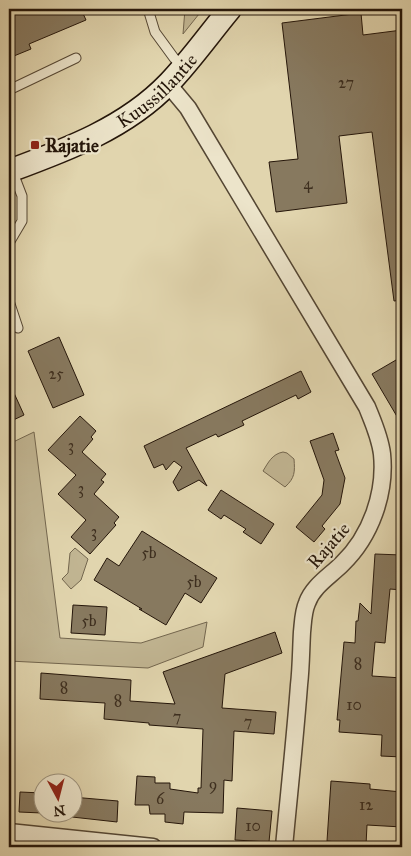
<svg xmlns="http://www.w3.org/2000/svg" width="411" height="856" font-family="'IM FELL Great Primer',serif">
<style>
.green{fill:#c1b592;stroke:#73664e}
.building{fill:#87795f;stroke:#25160a}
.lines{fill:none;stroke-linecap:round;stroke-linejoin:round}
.service-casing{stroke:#544633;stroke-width:11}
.minor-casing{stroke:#544633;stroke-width:19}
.secondary-casing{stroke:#25160a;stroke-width:25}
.service{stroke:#ece4ca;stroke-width:9}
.minor{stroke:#ece4ca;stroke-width:16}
.secondary{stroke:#ece4ca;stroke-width:22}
.poi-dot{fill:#8f2418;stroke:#ece4ca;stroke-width:2}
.labels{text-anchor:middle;stroke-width:4.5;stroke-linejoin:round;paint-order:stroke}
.number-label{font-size:16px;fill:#3e2f1f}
.street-label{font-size:19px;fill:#25160a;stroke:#ece4ca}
.poi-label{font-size:19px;font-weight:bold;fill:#25160a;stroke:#ece4ca;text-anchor:start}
</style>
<rect width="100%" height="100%" fill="#e1d5ae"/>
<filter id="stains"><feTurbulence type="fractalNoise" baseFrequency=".004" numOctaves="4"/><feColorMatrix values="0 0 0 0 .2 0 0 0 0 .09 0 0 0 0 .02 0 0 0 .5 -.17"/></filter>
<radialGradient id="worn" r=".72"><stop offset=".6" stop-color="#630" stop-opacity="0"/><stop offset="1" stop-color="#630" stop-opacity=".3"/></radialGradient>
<path class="green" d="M185,9h18l-20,25z
M34,432l26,206 81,5 66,-21 -4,25 -55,21 -139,-7v-217z
M283,452l4,1 7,6c1,13 1,19 -9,28l-22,-16c5,-8 9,-17 20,-19z
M75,548l13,11 -7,21 -10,9 -9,-10 6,-6 2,-20z"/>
<path class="building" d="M9,9h72l5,11 -57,24 2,5 -22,9z
M361,13l2,22 39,-5v270l-8,1 -22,-169 -33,4 8,67 -71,9 -7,-50 29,-3 -16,-136z
M59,337l25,58 -31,13 -25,-57z
M396,360l6,10v55l-30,-51z
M301,371l10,21 -13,7 -2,-4 -54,26 2,4 -26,12 -2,-3 -30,14 21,38 -8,-6 -21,11 -5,-9 9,-15 -8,-6 -8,9 -3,-6 -9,4 -10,-22z
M9,382l15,33 -15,7z
M80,416l16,15 -5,6 2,2 -11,13 24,22 -5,6 3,2 -10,12 25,23 -5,6 2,2 -26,29 -19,-17 15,-17 -28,-26 18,-19 -28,-25z
M333,433l6,17 -4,1 10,27 -5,26 -18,22 3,3 -11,13 -18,-15 26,-32 2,-15 -14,-39z
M221,490l53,34 -13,20 -18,-12 3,-3 -22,-14 -3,4 -13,-9z
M142,531l75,47 -16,25 -16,-10 -19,32 -27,-16h3l-48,-29 13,-22 12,8z
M375,554l27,1v35l-12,-1 -5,54 -10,-1 -3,34 30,2v79l-21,-1 1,-21 -43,-3 1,-12h-3l7,-78 11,1 1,-22h2l2,-18 11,11z
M73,605l34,2 -2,28 -34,-2z
M275,632l7,21 -57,21 -3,34 54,4 -2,22 -40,-3 -2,50 -8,-1 -1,33 -39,-1 -1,12 -18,-2v-8h-15l-1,-9h-14l2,-29 18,1v6h15v6l28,4v-5h3l2,-59 -54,-4v-2l-45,-4 1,-16 -65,-4 1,-26 90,7 -1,21 45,3 -12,-32z
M331,781l39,3v5l32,3v35l-35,-2 -1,20 -39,-4z
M20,792l22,1v20l-23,-1z
M72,797l46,4 -1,21 -45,-5z
M237,808l35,3 -3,31 -34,-2z"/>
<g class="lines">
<defs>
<path id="service" d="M148,9l7,23 19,26 9,9
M9,90l67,-32
M9,243l13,-22v-25l-10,-26
M9,301l9,27"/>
<path id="minor" d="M168,84l20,24 179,299c6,15 13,30 15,47 4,39 -11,82 -40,110 -12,12 -29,22 -35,39 -4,9 -4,20 -5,29 -1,18 -1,36 -3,53 -4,54 -10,108 -15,162
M9,832l144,15"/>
<g id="secondary">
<path id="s1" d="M9,171c57,-21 117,-43 160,-88 22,-23 41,-50 61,-74"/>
</g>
</defs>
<use href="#service" class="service-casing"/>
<use href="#minor" class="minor-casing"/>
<use href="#secondary" class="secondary-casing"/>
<use href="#service" class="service"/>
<use href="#minor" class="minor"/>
<use href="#secondary" class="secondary"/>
</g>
<rect class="poi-dot" x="30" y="140" width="10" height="10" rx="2.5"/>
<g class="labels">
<g class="number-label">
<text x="346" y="88">27</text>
<text x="308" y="189">4</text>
<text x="56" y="379">25</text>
<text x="71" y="451">3</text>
<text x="81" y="494">3</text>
<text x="94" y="537">3</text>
<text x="149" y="558">5b</text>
<text x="194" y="587">5b</text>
<text x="89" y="626">5b</text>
<text x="358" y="669">8</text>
<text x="64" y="693">8</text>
<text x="118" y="706">8</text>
<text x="354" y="710">10</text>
<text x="177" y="722">7</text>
<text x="248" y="727">7</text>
<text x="213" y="790">9</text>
<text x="160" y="804">6</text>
<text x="366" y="810">12</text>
<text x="253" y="831">10</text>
</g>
<g class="street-label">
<text dy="7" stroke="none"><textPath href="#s1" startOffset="170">Kuussillantie</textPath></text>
<text transform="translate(328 545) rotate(-49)" y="7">Rajatie</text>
</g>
<g class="poi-label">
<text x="45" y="152">Rajatie</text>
</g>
</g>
<rect width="411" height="856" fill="none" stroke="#e1d5ae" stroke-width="30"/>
<rect x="10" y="10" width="391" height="836" fill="none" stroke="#25160a" stroke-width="2.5"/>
<rect x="15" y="15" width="381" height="826" fill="none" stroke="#25160a"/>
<g transform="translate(58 798) rotate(173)"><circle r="24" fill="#ece4ca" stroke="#9c927d"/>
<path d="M0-4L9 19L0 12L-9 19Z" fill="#8f2418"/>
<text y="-8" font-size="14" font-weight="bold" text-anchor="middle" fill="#25160a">N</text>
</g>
<rect width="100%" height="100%" filter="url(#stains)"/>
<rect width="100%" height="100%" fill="url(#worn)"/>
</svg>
